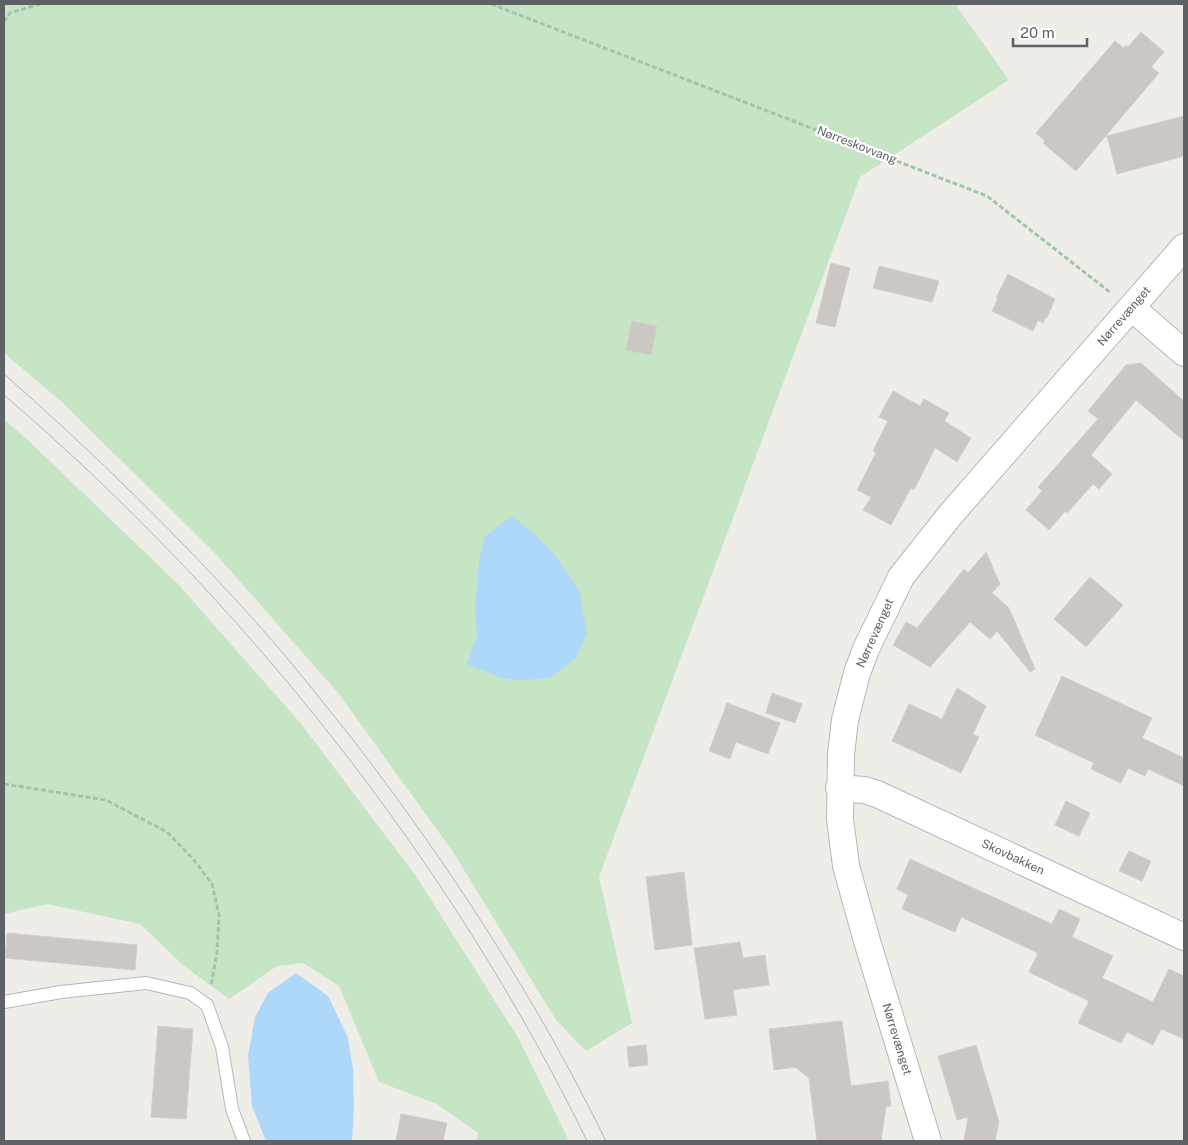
<svg xmlns="http://www.w3.org/2000/svg" width="1188" height="1145" font-family="'Public Sans',sans-serif">
<style>
.green{fill:#c6e5c5}
.water{fill:#add8f9}
.building{fill:#cbc8c4;stroke:#d4cfc6}
.lines{fill:none;stroke-linecap:round;stroke-linejoin:round}
.service-casing{stroke:#b4b7ba;stroke-width:14}
.minor-casing{stroke:#b4b7ba;stroke-width:28}
.path{stroke:#9fc6aa;stroke-width:3;stroke-dasharray:5 2.5;stroke-linecap:butt}
.service{stroke:#fff;stroke-width:12}
.minor{stroke:#fff;stroke-width:26}
.tram{stroke:#b5b6b6;stroke-width:1}
.labels{text-anchor:middle;stroke-width:4.5;stroke-linejoin:round;paint-order:stroke}
.street-label{font-size:12px;fill:#5e6266;stroke:#fff}
</style>
<rect width="100%" height="100%" fill="#efede7"/>
<path class="green" d="M4,4h951l54,76 -149,97 -261,700 33,146 -46,28 -30,-31 -103,-168 -114,-158 -126,-143 -149,-147 -60,-51z
M4,419l27,24 148,142 123,140 114,151 103,163 50,102h-93l2,-8 -41,-29 -58,-22 -40,-96 -36,-23 -26,3 -48,33 -45,-33 -44,-42 -93,-20 -43,10z"/>
<path class="water" d="M512,516l25,20 22,24 21,33 7,41 -11,24 -26,20 -25,2 -21,-1 -37,-15 10,-28 -2,-29 4,-47 6,-24z
M296,973l32,23 20,42 5,31 1,40 -2,32h-86l-14,-35 -4,-50 7,-39 13,-24z"/>
<path class="building" d="M1141,32l23,20 -13,15 8,6 -83,98 -33,-28 2,-2 -9,-8 79,-92 9,7 2,-3 2,2z
M1184,116v40l-67,18 -10,-38z
M831,263l19,5 -15,59 -19,-4z
M879,266l60,15 -7,21 -59,-14z
M1008,274l47,25 -8,19 -1,-1 -3,6 -5,-3 -5,11 -41,-20 6,-12 -2,-1z
M632,321l25,5 -6,29 -25,-5z
M1141,363l43,38v40l-48,-41 -45,55 21,19 -13,15 -6,-5 -26,29 -2,-2 -16,19 -23,-20 16,-19 -4,-4 60,-68 -10,-8 38,-46z
M893,391l27,15 4,-7 25,14 -5,8 27,17 -14,24 -22,-14 -21,42 -3,-2 -20,37 -28,-15 8,-13 -14,-7 19,-37 -3,-2 15,-30 -9,-4z
M986,552l14,32 -8,9 17,15 26,61 -5,3 -33,-41 -7,8 -20,-17 -40,45 -37,-22 13,-23 11,6 47,-59 4,4z
M1090,577l33,28 -37,42 -32,-28z
M1062,676l90,42 -10,20 42,20v28l-36,-17 -3,7 -17,-8 -7,15 -30,-14 3,-6 -59,-28z
M957,688l29,18 -13,28 6,3 -18,36 -69,-32 17,-37 33,15z
M772,693l30,11 -7,19 -29,-10z
M727,703l53,20 -12,31 -32,-12 -6,17 -21,-8z
M1066,801l24,12 -11,23 -24,-11z
M1129,851l22,10 -9,20 -23,-10z
M910,859l142,65 7,-15 21,10 -8,18 41,19 -11,22 51,24 16,-33 15,7v63l-23,-10 -8,16 -26,-13 -6,11 -43,-20 11,-22 -60,-29 9,-19 -77,-36 -6,15 -53,-23 6,-14 -11,-6z
M684,872l8,73 -37,5 -9,-73z
M7,933l130,12 -2,25 -130,-12z
M740,942l3,16 22,-3 4,30 -36,5 4,25 -32,4 -11,-71z
M842,1021l9,65 37,-5 3,25 -5,1 -5,34h-64l-8,-63 -14,-11 -21,3 -5,-41z
M158,1026l35,3 -7,90 -35,-2z
M646,1045l2,20 -19,2 -2,-20z
M976,1045l23,77 -4,19h-31l4,-24 -11,3 -19,-64z
M401,1114l46,9 -4,18h-47z"/>
<g class="lines">
<defs>
<path id="service" d="M4,1002l57,-10 85,-9 44,10 17,12 15,42 10,62 12,32"/>
<path id="minor" d="M1132,308l52,45
M839,788l25,2 13,4 307,143
M928,1141l-61,-200 -21,-75 -6,-47 1,-65 4,-34 12,-47 9,-24 35,-72 50,-63 233,-267"/>
</defs>
<use href="#service" class="service-casing"/>
<use href="#minor" class="minor-casing"/>
<path class="path" d="M491,4l496,192 124,97
M4,22l6,-9 30,-9
M4,784l102,16 61,32 27,28 18,24 7,31 -2,37 -6,34"/>
<use href="#service" class="service"/>
<use href="#minor" class="minor"/>
<path class="tram" d="M4,374c91,80 178,165 259,256 32,36 61,74 91,111 96,125 183,259 252,400
M4,395c239,205 445,463 583,746"/>
</g>
<g class="labels">
<g class="street-label">
<text transform="translate(857 145) rotate(21)" y="4">Nørreskovvang</text>
<text transform="translate(1124 316) rotate(-49)" y="4">Nørrevænget</text>
<text transform="translate(875 633) rotate(-66)" y="4">Nørrevænget</text>
<text transform="translate(1013 857) rotate(25)" y="4">Skovbakken</text>
<text transform="translate(897 1039) rotate(73)" y="4">Nørrevænget</text>
</g>
</g>
<rect width="1188" height="1145" fill="none" stroke="#5e6266" stroke-width="10"/>
<path d="M1013 38v8h74v-8" fill="none" stroke="#5e6266" stroke-width="2.5"/>
<text x="1020" y="38" font-size="15" fill="#5e6266" stroke="#ffffff" stroke-width="4" paint-order="stroke">20 m</text>
</svg>
